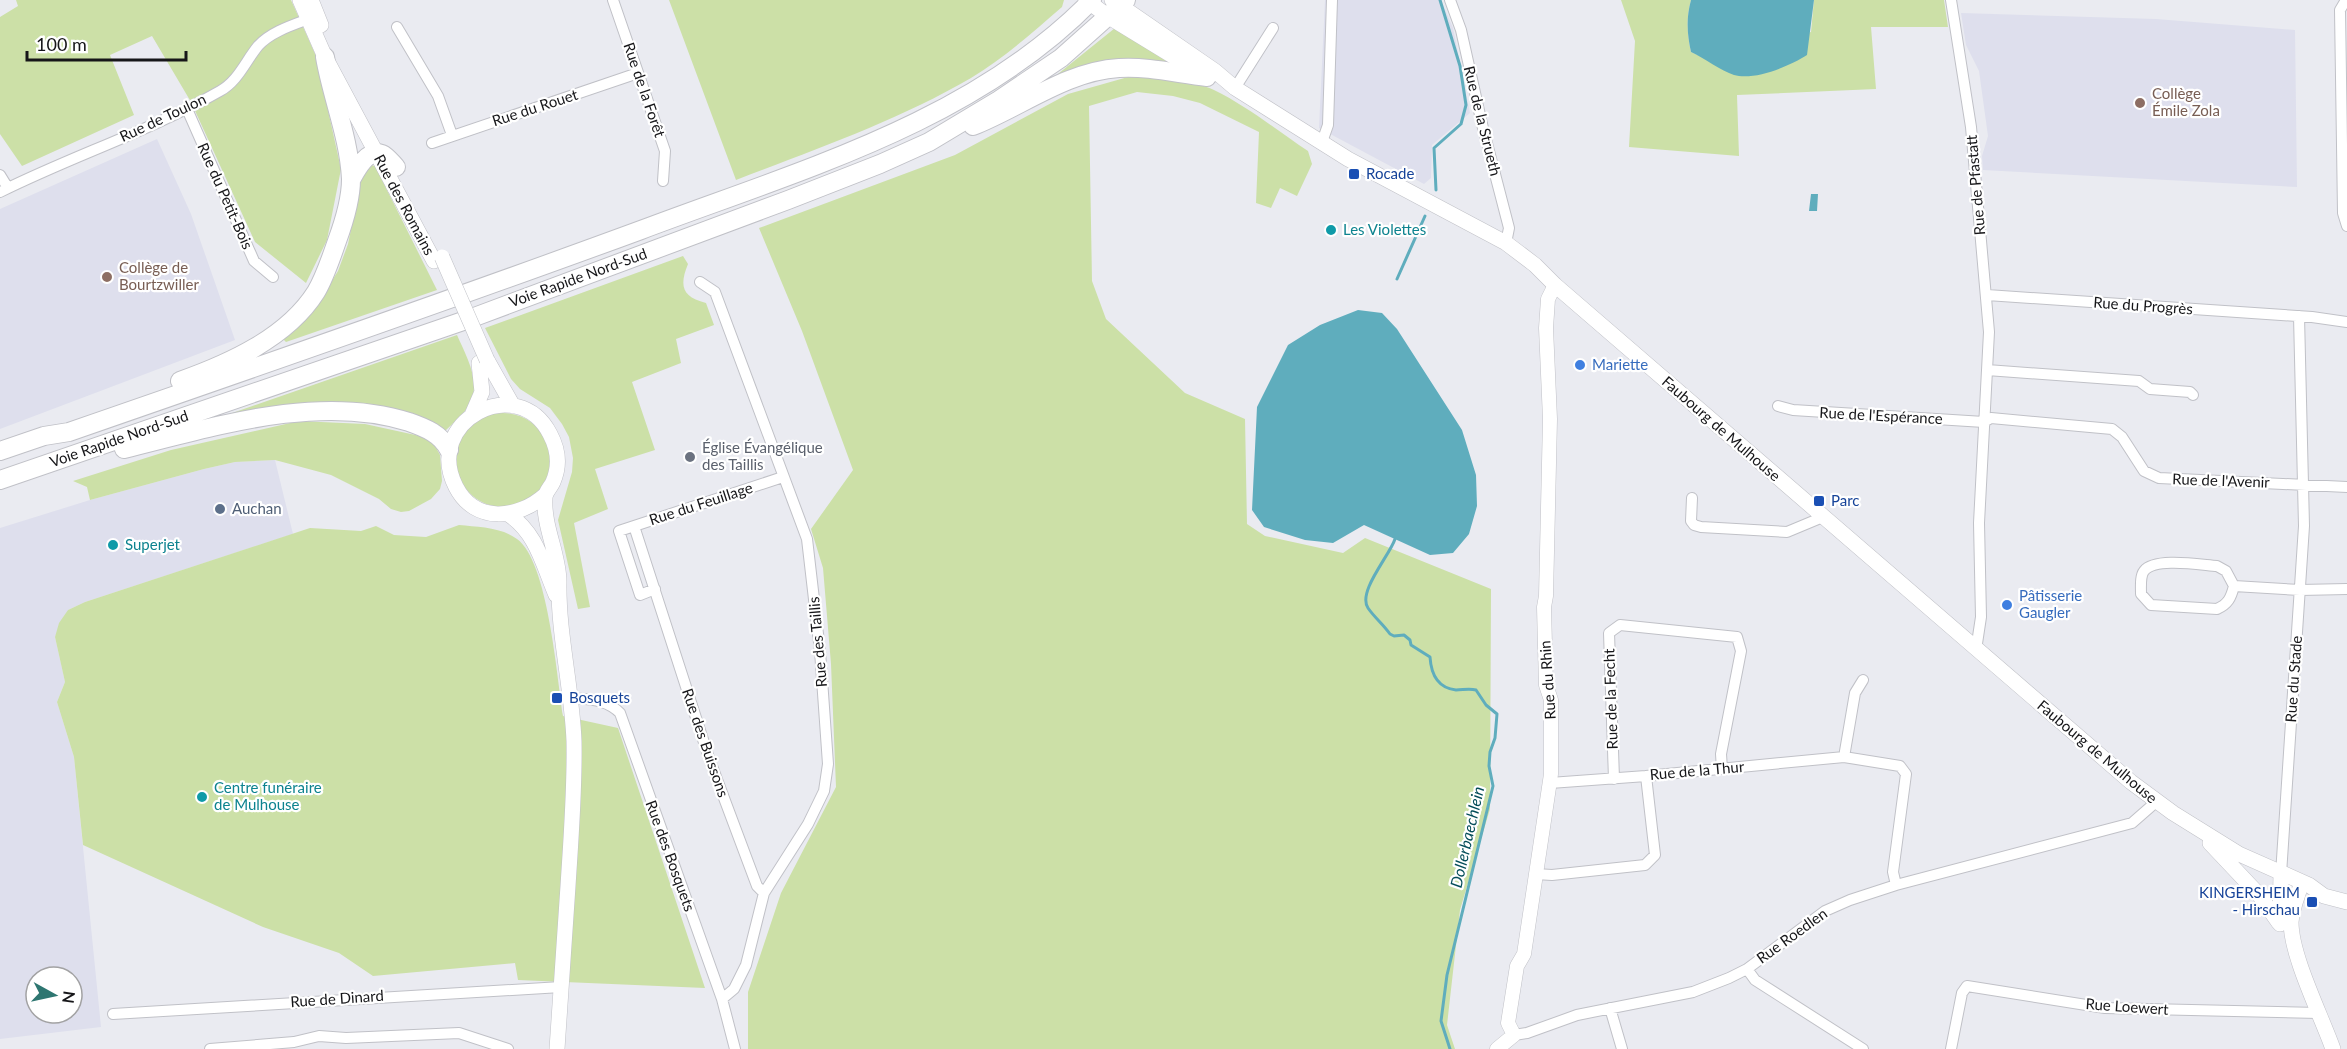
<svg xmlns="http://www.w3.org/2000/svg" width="2347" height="1049" font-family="Lato,sans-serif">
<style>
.built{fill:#dedfed;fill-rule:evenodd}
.green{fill:#cce0a7}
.water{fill:#5fadbd}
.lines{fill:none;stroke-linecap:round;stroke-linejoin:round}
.stream{stroke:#5fadbd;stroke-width:3}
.minor-casing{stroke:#c0c1c7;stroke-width:12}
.tertiary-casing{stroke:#c0c1c7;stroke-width:15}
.secondary-casing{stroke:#c0c1c7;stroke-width:16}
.trunk-casing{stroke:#c0c1c7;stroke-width:20}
.minor{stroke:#fff;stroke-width:10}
.tertiary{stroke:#fff;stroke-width:14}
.secondary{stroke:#fff;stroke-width:15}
.trunk{stroke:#fff;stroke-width:18}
.secondary-bridge-casing{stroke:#c0c1c7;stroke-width:16;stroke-linecap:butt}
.secondary-bridge{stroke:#fff;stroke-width:15}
.education-dot{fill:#8d6e63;stroke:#fff;stroke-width:2}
.transit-dot{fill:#1a4fb4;stroke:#fff;stroke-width:2}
.culture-dot{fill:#0f9aa8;stroke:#fff;stroke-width:2}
.shop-dot{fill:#3f7fe0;stroke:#fff;stroke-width:2}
.worship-dot{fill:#6b7280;stroke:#fff;stroke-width:2}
.service-dot{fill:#5c6f8a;stroke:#fff;stroke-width:2}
.labels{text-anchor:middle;stroke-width:4.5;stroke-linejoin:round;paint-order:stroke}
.street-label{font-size:15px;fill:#161619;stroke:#fff}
.education-label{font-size:15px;fill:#785e54;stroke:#fff;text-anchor:start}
.transit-label{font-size:15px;fill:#164399;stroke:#fff;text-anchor:start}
.culture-label{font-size:15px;fill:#0d838f;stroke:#fff;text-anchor:start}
.shop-label{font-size:15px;fill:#366cbe;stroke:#fff;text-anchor:start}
.worship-label{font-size:15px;fill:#5b616d;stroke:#fff;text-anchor:start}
.service-label{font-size:15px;fill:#4e5e75;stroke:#fff;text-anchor:start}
.water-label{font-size:16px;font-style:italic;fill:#044d59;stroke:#fff}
</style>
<rect width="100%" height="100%" fill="#eaebf1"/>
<path class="built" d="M1325,0h116l12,28 17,85 -38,32 -1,33 -7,6 -105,-56z
M1961,13l195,6 139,11 2,157 -314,-17 -1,-14 6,-20 -9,-65 -13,-26z
M157,139l34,75 44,126 -235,89v-220z
M275,460l18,74 -208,68 -17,8 -13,27 10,45 -8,20 17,55 27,270 -101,12v-511l90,-28 114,-31 31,-7zM36,977h36v36h-36z"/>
<path class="green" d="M16,0h275l25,56 25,113 -14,71 -21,43 -51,-41 -64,-140 -39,-66 -42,19 24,60 -112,51 -22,-32v-117l18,-11z
M669,0h395l-2,7c-29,25 -58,51 -91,71 -74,43 -155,71 -235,102z
M1621,0h70c-5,18 -4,34 0,52l18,8 102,-28 3,-32h130l4,27h-77l5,62 -139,6 2,61 -110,-9 6,-106z
M1115,28l56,36 -123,18z
M1128,77c24,-1 64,3 86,13 33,16 64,41 94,61l4,13 -15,32 -17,-8 -9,20 -15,-5 3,-71 -59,-29 -27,-7 -36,-4 -48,14 3,175 14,38 79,74 60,26 2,105 18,12 78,17 22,-15 126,51 -1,220 -30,101 -13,115 8,24h-707v-57l33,-99 55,-106 -5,-123 -8,-96 -12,-39 42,-59 -51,-139 -43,-103 196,-73 113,-61z
M371,165l4,1 62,124 -151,52 -3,-3 45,-52 10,-16 10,-27 14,-69z
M683,256l5,8c-9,22 -6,33 18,39l8,22 -38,14 5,24 -49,19 23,68 -60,19 13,40 -34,14 16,84 -12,2 -20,-89 14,-48 1,-14 -4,-21 -7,-13 -12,-16 -30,-19 -9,-10 -26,-51z
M457,335c10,23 28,53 8,76 -6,7 -13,13 -20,20l-21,-13 -31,-7 -178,8z
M456 460a47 47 0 1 1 94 0a47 47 0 1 1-94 0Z
M299,421l66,3 55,12 14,8 6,11 2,26 -2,8 -9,10 -22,12 -8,1 -10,-3 -12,-10 -48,-24 -56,-15 -40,2 -31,7 -114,31 -3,-13 -14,-6 98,-31z
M459,525c19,2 42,2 58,14 31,22 40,138 46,177l55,12 87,260 -187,-8 -3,-17 -142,13 -34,-23 -76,-26 -180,-82 -9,-88 -17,-55 8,-20 -10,-45 4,-14 9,-13 17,-8 225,-74 51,3 15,-5 18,9 32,2z"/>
<path class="water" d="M1691,0h123l-7,55c-17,11 -53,26 -73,20 -13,-4 -30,-17 -43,-23 -4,-18 -5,-34 0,-52z
M1811,194h7l-1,17h-8z
M1358,310l24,3 15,16 65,101 14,45 1,31 -8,28 -16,19 -23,2 -66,-30 -31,18 -28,-3 -41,-13 -12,-17 5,-103 31,-62 32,-20z"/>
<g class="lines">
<path class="stream" d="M1436,190l-2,-42 27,-24 5,-19 -6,-39 -20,-66
M1397,279l28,-63
M1395,539c-5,16 -38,53 -27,69 6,9 15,16 22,26l4,2 10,-1 6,5 1,5 19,12c1,16 7,31 26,33 7,0 13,-2 20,0l10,15 11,9 -2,24 -5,14 -1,14 4,20 -46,189 -6,46 9,28"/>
<defs>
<path id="minor" d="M613,0l52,151 -2,30
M1450,0l11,30 21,94 27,104 -3,15
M1951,0l20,127 18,205 -10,191 2,94 -5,33
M2346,0l-6,10 3,203 4,13
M397,27l41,69 14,39
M1235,88l38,-60
M187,109l67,152 19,16
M1322,142l6,-17 4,-125
M432,143l206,-70
M0,175l8,13
M0,192c72,-36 150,-61 220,-101 18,-10 25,-29 38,-45 13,-15 38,-22 56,-29
M700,282l15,10 92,247 13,112 8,113 -4,27 -16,33 -44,69 -18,72 -12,24 -12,10
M1987,295l325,22 35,5
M1987,370l152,11 11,8 40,3 3,3
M1778,406l15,4 191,12 7,-4 121,11 10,8 22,34 15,7 188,9
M1692,498l-1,23 3,4 7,2 86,5 36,-15
M634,526l75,232 48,128 7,7
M2234,586c-3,12 -6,18 -17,23l-66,-4 -10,-11c0,-7 -1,-18 3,-23 11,-14 57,-6 73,-5l9,5 8,15 66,4 47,-1
M655,589l-15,6 -21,-64 164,-54
M572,699c17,-1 35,1 48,14l102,286 13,50
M1844,757l11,-64 8,-13
M1614,779l-5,-146 11,-8 117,12 4,14 -20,103 1,15
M1550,783l96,-7 198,-19 56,9 6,8 -13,98 3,13
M1536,874l16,1 93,-10 10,-10 -9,-79
M2281,874l23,-348 -5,-210
M1747,969l8,11 108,69
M1610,1008l12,41
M113,1014l448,-27
M1514,1035l13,-2 50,-18 116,-23 36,-14 18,-9 78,-58 25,-11 46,-15 236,-62 24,-21
M210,1049l84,-7 25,-6 27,2 113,-5 49,16
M1951,1049l11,-56 5,-7 138,22 214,5"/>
<path id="tertiary" d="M1497,1049l17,-14 -6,-12 9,-57 7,-12 27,-180v-74l-5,-15 -2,-78 2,-11 4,-177 -4,-91 2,-29 7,-14"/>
<path id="secondary" d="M300,0l25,57 109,204
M311,0l10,25
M1086,0l23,17 95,58
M1112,0l103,71 20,17 113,71 158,84 29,22 20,20 576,497 42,31 66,41 70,31 15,11 23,6
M487,360l26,46
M472,415l10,-23 -3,-29
M545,495c-27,24 -70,29 -89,-8 -34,-66 62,-116 94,-53 8,15 10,32 3,48 -2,5 -8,10 -8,16 -2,28 14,56 14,84 -1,52 13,106 15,159 1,48 -3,97 -6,145 -4,54 -7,109 -11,163
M508,514c29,19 35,51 48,81
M2210,843l50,53 19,27
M2302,882c-4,13 -10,26 -11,40 0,34 30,93 42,127
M2280,924l1,-50"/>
<path id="trunk" d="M973,126c48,-19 94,-55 146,-58 29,-2 60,6 88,9
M351,180c5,-9 16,-32 31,-26 5,2 10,9 14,13
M180,381c48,-17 107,-43 136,-89 9,-15 15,-34 21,-51 7,-19 14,-42 14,-62 -2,-42 -19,-81 -26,-122
M124,449c90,-22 195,-56 285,-27 17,6 32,12 40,28
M0,451l44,-15 25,-4c191,-66 382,-132 572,-202 156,-59 331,-107 451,-230
M0,480l469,-161 319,-119 92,-36 49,-22 70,-42 62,-42 65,-58"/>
</defs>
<use href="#minor" class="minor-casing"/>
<use href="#tertiary" class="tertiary-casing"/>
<use href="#secondary" class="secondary-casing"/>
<use href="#trunk" class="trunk-casing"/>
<use href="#minor" class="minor"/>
<use href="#tertiary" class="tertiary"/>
<use href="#secondary" class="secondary"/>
<use href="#trunk" class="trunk"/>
<defs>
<path id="secondary-bridge" d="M442,257l45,103"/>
</defs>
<use href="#secondary-bridge" class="secondary-bridge-casing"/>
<use href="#secondary-bridge" class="secondary-bridge"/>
</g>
<g class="education-dot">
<circle cx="2140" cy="103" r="6"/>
<circle cx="107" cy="277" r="6"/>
</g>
<g class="transit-dot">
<rect x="1348" y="168" width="12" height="12" rx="3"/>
<rect x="1813" y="495" width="12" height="12" rx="3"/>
<rect x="551" y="692" width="12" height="12" rx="3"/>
<rect x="2306" y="896" width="12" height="12" rx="3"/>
</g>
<g class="culture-dot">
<circle cx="1331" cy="230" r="6"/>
<circle cx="113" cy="545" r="6"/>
<circle cx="202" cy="797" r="6"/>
</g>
<g class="shop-dot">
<circle cx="1580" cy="365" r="6"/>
<circle cx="2007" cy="605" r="6"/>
</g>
<circle class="worship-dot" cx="690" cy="457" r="6"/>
<circle class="service-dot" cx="220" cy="509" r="6"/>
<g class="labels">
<g class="street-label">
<text transform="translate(644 90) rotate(71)" y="5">Rue de la Forêt</text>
<text transform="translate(535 108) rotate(-18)" y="5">Rue du Rouet</text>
<text transform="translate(163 118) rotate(-25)" y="5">Rue de Toulon</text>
<text transform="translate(1482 121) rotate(76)" y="5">Rue de la Strueth</text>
<text transform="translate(1976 185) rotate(-95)" y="5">Rue de Pfastatt</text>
<text transform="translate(225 196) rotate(66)" y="5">Rue du Petit-Bois</text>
<text transform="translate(404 205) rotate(62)" y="5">Rue des Romains</text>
<text transform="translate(578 278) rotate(-20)" y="5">Voie Rapide Nord-Sud</text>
<text transform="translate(2143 306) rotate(4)" y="5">Rue du Progrès</text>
<text transform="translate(1881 416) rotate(3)" y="5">Rue de l'Espérance</text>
<text transform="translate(1721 429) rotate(41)" y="5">Faubourg de Mulhouse</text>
<text transform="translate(119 439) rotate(-19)" y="5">Voie Rapide Nord-Sud</text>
<text transform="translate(2221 481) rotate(2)" y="5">Rue de l'Avenir</text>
<text transform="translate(701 504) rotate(-18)" y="5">Rue du Feuillage</text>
<text transform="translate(818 642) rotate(-95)" y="5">Rue des Taillis</text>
<text transform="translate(2294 679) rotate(-86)" y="5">Rue du Stade</text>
<text transform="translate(1548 680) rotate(-94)" y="5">Rue du Rhin</text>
<text transform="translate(1611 699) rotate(-92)" y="5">Rue de la Fecht</text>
<text transform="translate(705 743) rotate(71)" y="5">Rue des Buissons</text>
<text transform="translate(2097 752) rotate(40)" y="5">Faubourg de Mulhouse</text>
<text transform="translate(1697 771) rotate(-5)" y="5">Rue de la Thur</text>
<text transform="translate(670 856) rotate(70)" y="5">Rue des Bosquets</text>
<text transform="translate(1792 936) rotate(-36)" y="5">Rue Roedlen</text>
<text transform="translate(337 999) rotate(-4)" y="5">Rue de Dinard</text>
<text transform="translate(2127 1007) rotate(4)" y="5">Rue Loewert</text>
</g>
<g class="education-label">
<text x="2152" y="99">Collège<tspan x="2152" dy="17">Émile Zola</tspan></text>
<text x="119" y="273">Collège de<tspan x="119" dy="17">Bourtzwiller</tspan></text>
</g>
<g class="transit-label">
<text x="1366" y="179">Rocade</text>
<text x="1831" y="506">Parc</text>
<text x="569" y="703">Bosquets</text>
<text x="2300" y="898" text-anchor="end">KINGERSHEIM<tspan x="2300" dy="17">- Hirschau</tspan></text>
</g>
<g class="culture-label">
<text x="1343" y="235">Les Violettes</text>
<text x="125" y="550">Superjet</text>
<text x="214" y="793">Centre funéraire<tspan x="214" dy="17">de Mulhouse</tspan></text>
</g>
<g class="shop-label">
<text x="1592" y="370">Mariette</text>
<text x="2019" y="601">Pâtisserie<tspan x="2019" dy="17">Gaugler</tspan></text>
</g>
<g class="worship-label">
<text x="702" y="453">Église Évangélique<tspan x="702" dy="17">des Taillis</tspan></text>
</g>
<g class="service-label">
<text x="232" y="514">Auchan</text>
</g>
<g class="water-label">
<text transform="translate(1467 837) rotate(-77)" y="6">Dollerbaechlein</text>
</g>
</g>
<g transform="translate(54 995) rotate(98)"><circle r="28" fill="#ffffff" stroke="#a2a2a3" stroke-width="1.5"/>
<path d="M0-4.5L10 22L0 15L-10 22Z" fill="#2e7671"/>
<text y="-9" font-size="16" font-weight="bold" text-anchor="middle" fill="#161619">N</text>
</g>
<path d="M27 51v9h159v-9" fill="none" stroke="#161619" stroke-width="3"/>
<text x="36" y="51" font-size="18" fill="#161619" stroke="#ffffff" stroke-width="4.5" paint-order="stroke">100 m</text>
</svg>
